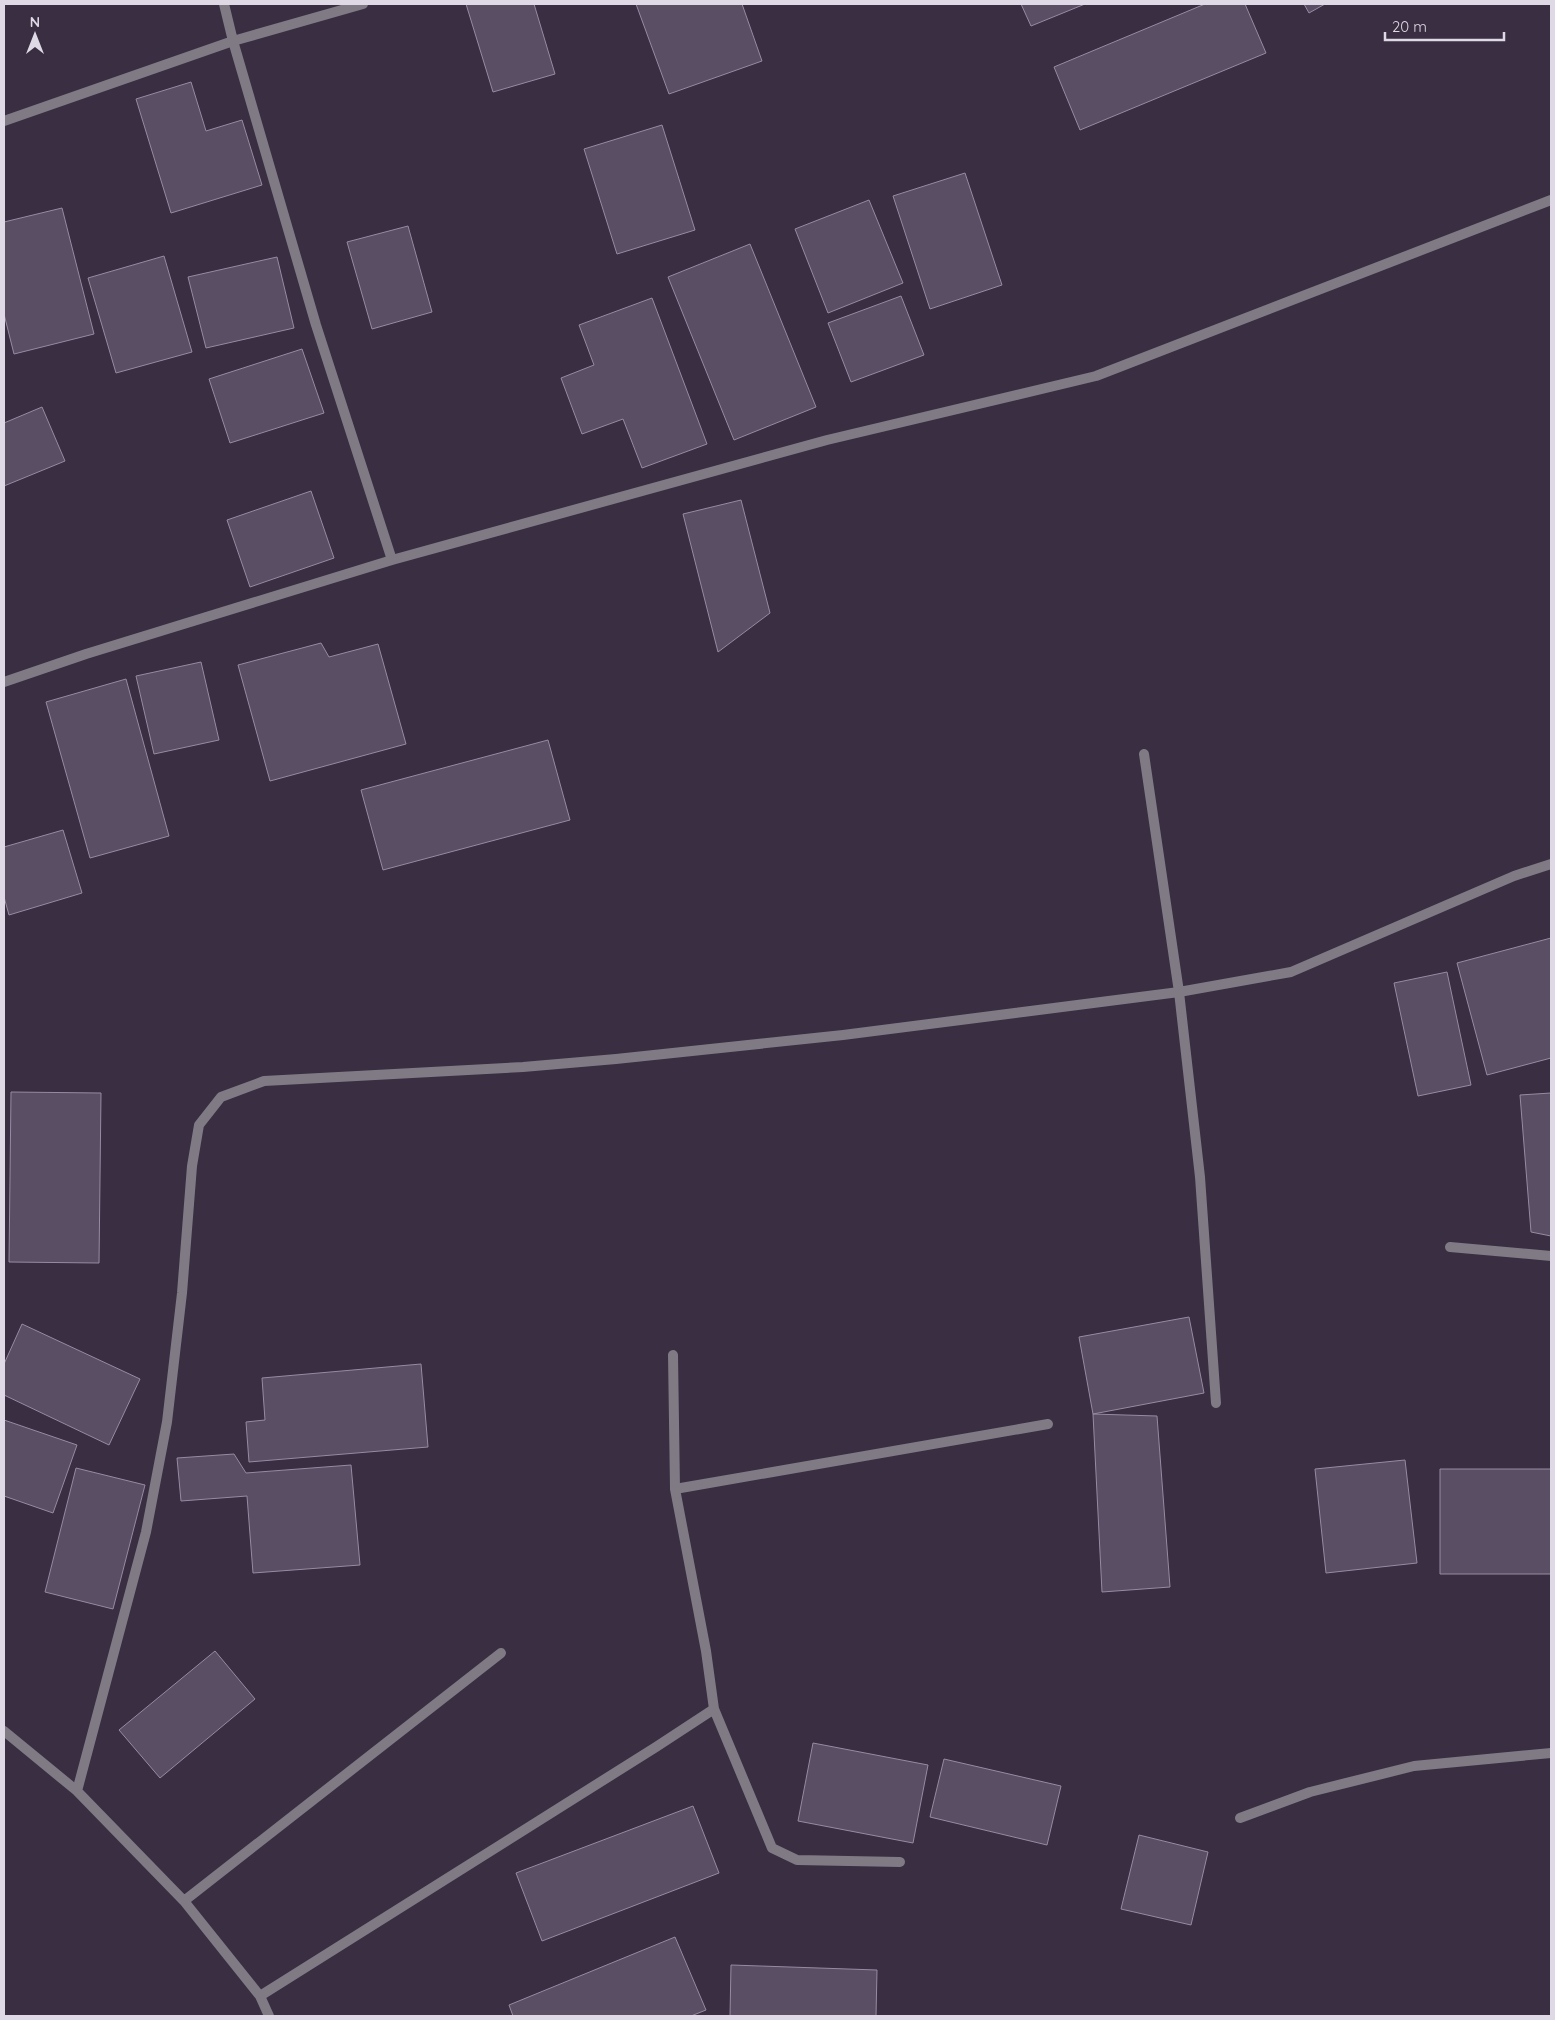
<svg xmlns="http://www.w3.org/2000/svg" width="1555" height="2020" font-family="Quicksand,sans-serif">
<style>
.building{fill:#594e63;stroke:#978ba3}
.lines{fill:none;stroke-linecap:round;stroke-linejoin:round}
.minor{stroke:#7f7a84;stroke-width:10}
</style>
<rect width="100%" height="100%" fill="#392e42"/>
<path class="building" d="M466,4h68l21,70 -62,18z
M636,4h106l20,57 -93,33z
M1021,4h64l-54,22z
M1205,4h40l21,49 -186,77 -26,-63z
M1304,4h21l-16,9z
M191,82l15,49 36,-11 20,65 -91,28 -35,-114z
M662,125l33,105 -78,24 -33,-105z
M965,173l37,112 -72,24 -37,-113z
M869,200l34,83 -75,30 -33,-84z
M62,208l32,126 -80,20 -10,-40v-92z
M408,226l24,86 -60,17 -25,-87z
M750,244l66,163 -82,33 -66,-163z
M164,256l28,96 -76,21 -28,-95z
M277,257l17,71 -88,20 -18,-71z
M901,296l23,59 -73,27 -23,-59z
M652,298l55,146 -65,24 -19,-49 -41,15 -21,-56 33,-13 -15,-40z
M302,349l22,64 -94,30 -21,-64z
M42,407l23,54 -61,25v-63z
M311,491l23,67 -84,29 -23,-67z
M741,500l29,113 -52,39 -35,-138z
M321,643l8,14 49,-13 28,100 -136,37 -32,-116z
M201,662l18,78 -65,14 -18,-78z
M126,679l43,157 -79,22 -44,-156z
M548,740l22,80 -187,50 -22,-80z
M63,830l19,63 -73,22 -5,-18v-50z
M1551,938v120l-64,17 -30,-112z
M1447,972l24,113 -53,11 -24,-113z
M11,1092l90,1 -2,170 -90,-1z
M1551,1093v143l-20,-4 -11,-137z
M1189,1317l15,76 -111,21 -14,-77z
M22,1324l118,55 -31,66 -105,-50v-31z
M421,1364l7,83 -179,15 -3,-40 19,-2 -3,-42z
M1093,1414l64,2 13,171 -68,5z
M4,1420l73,25 -24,68 -49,-17z
M234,1454l12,19 105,-8 9,100 -107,8 -6,-77 -66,5 -4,-43z
M1405,1460l12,103 -91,10 -11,-104z
M76,1468l69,17 -32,124 -68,-17z
M1440,1469h111v105h-111z
M215,1651l40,48 -95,79 -41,-48z
M813,1743l115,22 -15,78 -115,-22z
M944,1759l117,27 -14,59 -117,-28z
M693,1806l26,67 -177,68 -26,-68z
M1139,1835l69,17 -17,73 -70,-16z
M675,1937l31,73 -15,6h-178l-4,-11z
M731,1965l146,5 -1,46h-146z"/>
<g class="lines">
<path class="minor" d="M224,4l9,37 83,284 76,235
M4,121l229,-80 130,-37
M4,682l82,-28 306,-94 435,-120 269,-64 455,-176
M1144,754l35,238 21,185 16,226
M1450,1247l101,9
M675,1489l373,-65
M714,1709l58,139 25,12 103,2
M4,1731l73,60 107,110 76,95 9,20
M77,1791l69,-259 21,-110 15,-129 10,-127 7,-41 22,-28 43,-16 259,-14 93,-8 227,-24 336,-43 112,-20 223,-96 37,-12
M1240,1818l70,-26 104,-26 137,-13
M184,1901l317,-248
M260,1996l396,-249 58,-38 -8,-58 -31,-162 -2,-134"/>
</g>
<rect width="1555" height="2020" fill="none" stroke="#dfd8e5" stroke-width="10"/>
<g transform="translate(35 35)" stroke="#392e42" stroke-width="4" paint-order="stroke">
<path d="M0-4L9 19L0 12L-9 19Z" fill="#dfd8e5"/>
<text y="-8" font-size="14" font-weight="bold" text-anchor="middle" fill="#dfd8e5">N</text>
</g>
<path d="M1385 32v8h119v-8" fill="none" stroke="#dfd8e5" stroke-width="2.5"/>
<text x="1392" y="32" font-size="15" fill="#dfd8e5" stroke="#392e42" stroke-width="4" paint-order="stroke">20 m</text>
</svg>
